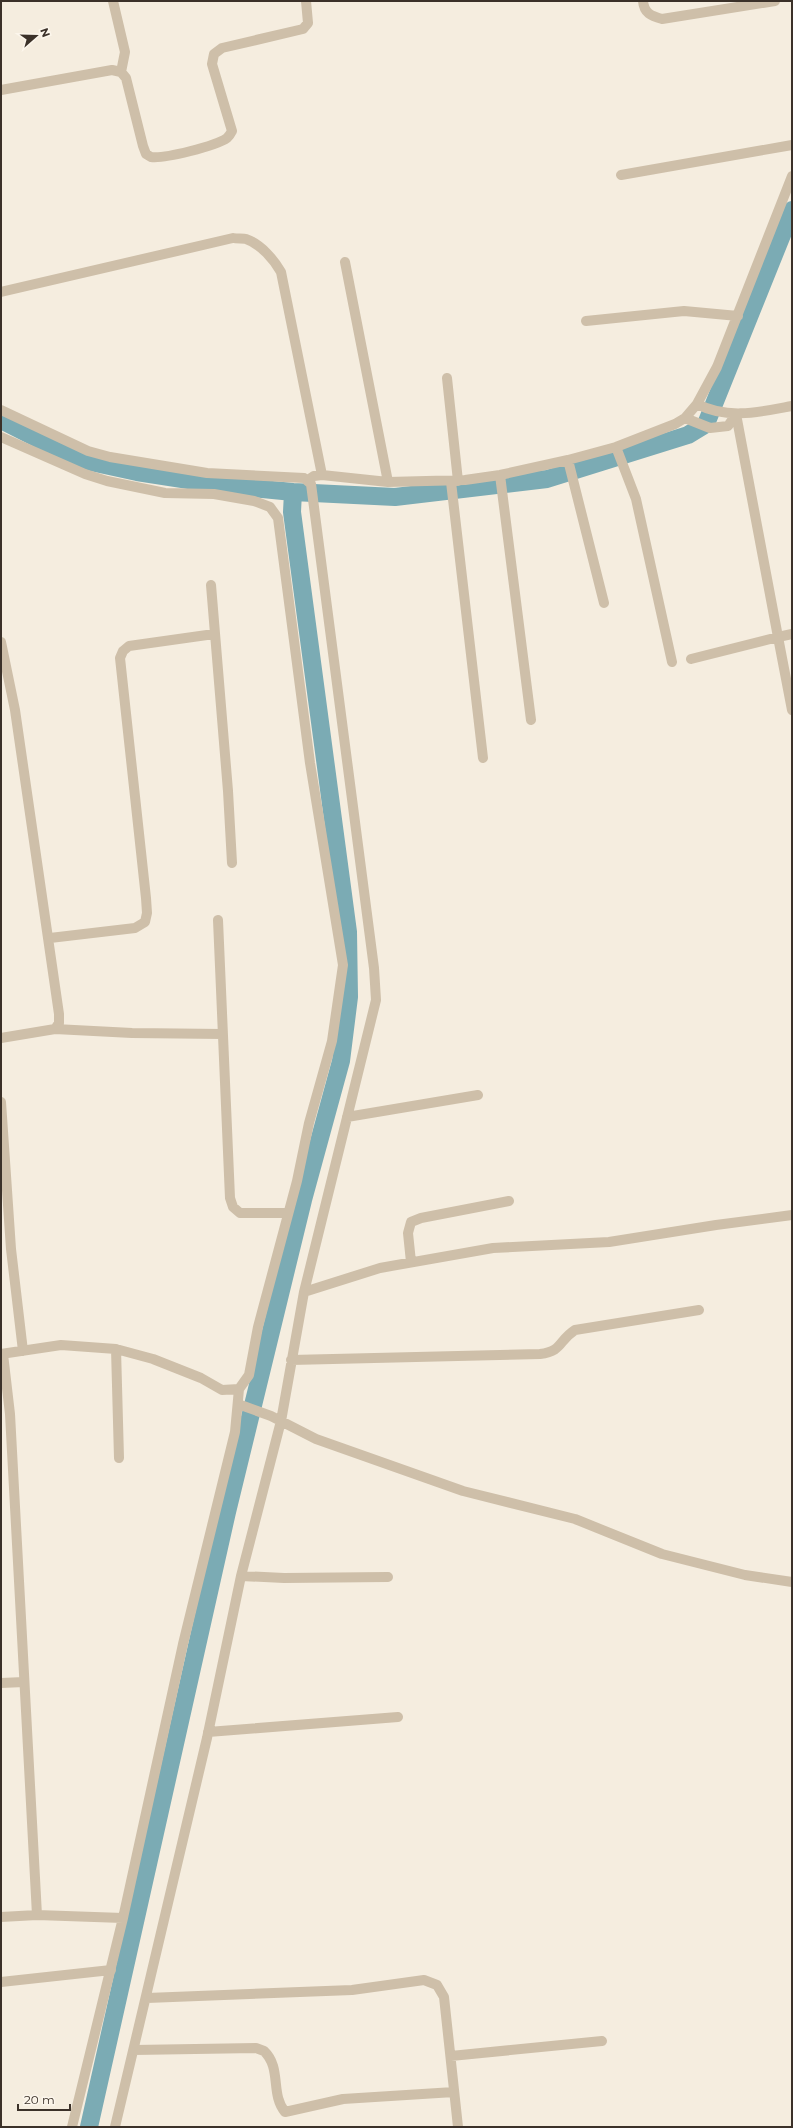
<svg xmlns="http://www.w3.org/2000/svg" width="793" height="2128" font-family="Montserrat,sans-serif">
<style>
.lines{fill:none;stroke-linecap:round;stroke-linejoin:round}
.canal{stroke:#7babb4;stroke-width:18}
.street{stroke:#cebfa9;stroke-width:10}
</style>
<rect width="100%" height="100%" fill="#f5eddf"/>
<g class="lines">
<path class="canal" d="M1,420l59,30 31,12 46,10 84,13 72,7 102,5 152,-18 141,-44 18,-11 86,-214
M89,2127l138,-615 76,-312 38,-139 8,-64 -1,-65 -56,-420 1,-20"/>
<path class="street" d="M113,1l12,51 -4,20
M643,1c1,12 8,15 19,18l113,-18
M1,90l111,-20 9,2 5,6 17,68 3,8 5,3c13,2 65,-11 76,-19 2,-2 4,-5 5,-7l-20,-67 2,-10 8,-6 81,-19 5,-6 -2,-22
M621,175l171,-30
M345,262l43,220
M1,292l232,-54c4,1 10,0 13,1 15,5 28,21 35,33l41,203
M586,321l98,-10 54,5
M447,378l11,103
M697,404c31,16 63,8 95,2
M1,410l87,41 22,6 97,16 97,5 7,6 63,484 2,32 -72,292 -23,129 -40,155 -34,162 -92,389
M685,418l25,10 18,-2 8,-12
M1,437l84,37 22,7 58,12 49,1 40,7 16,6 8,11 32,245 33,202 -11,76 -23,82 -12,58 -39,146 -9,48 -10,14 -17,1 -21,-12 -48,-19 -37,-10 -55,-4 -60,9
M616,447l20,52 36,163
M568,460l36,143
M500,475l31,245
M308,480l6,-4 8,-1 66,7 77,-2 35,-5 68,-15 48,-13 59,-23 10,-6 12,-14 20,-37 75,-191
M451,482l32,276
M211,585l17,206 4,72
M792,634l-14,3 14,73
M1,642l14,68 44,304v9l-4,6 -54,9
M691,659l87,-22 -42,-223
M218,920l12,278 3,9 7,6h48
M50,938l85,-10 10,-6 2,-9 -1,-15 -26,-240 3,-7 6,-5 85,-12
M55,1029l77,4 91,1
M1,1102l10,147 12,102
M347,1117l131,-22
M411,1262l-3,-29 3,-11 10,-4 88,-17
M304,1292l76,-24 113,-20 116,-6 107,-17 76,-10
M116,1349l3,109
M3,1354l7,60 27,501
M291,1360l249,-6c23,-3 18,-13 35,-24l124,-20
M238,1404l33,12 45,23 147,52 112,28 87,35 83,21 47,7
M241,1576l43,2 104,-1
M1,1683l23,-1
M208,1732l190,-15
M1,1917l36,-2 86,3
M1,1982l110,-12
M147,1998l205,-8 72,-10 13,5 7,12 14,130
M134,2050l122,-2 8,3c18,17 6,43 21,61l58,-13 111,-7
M451,2056l151,-15
M72,2127l51,-209 60,-274 52,-212 4,-43"/>
</g>
<rect width="793" height="2128" fill="none" stroke="#3b3129" stroke-width="4"/>
<g transform="translate(36 36) rotate(70)" stroke="#fcf6ec" stroke-width="3" paint-order="stroke">
<path d="M0-3L7 15L0 10L-7 15Z" fill="#3b3129"/>
<text y="-6" font-size="11" font-weight="bold" text-anchor="middle" fill="#3b3129">N</text>
</g>
<path d="M18 2104v6h52v-6" fill="none" stroke="#3b3129" stroke-width="2"/>
<text x="24" y="2104" font-size="12" fill="#3b3129" stroke="#fcf6ec" stroke-width="3" paint-order="stroke">20 m</text>
</svg>
